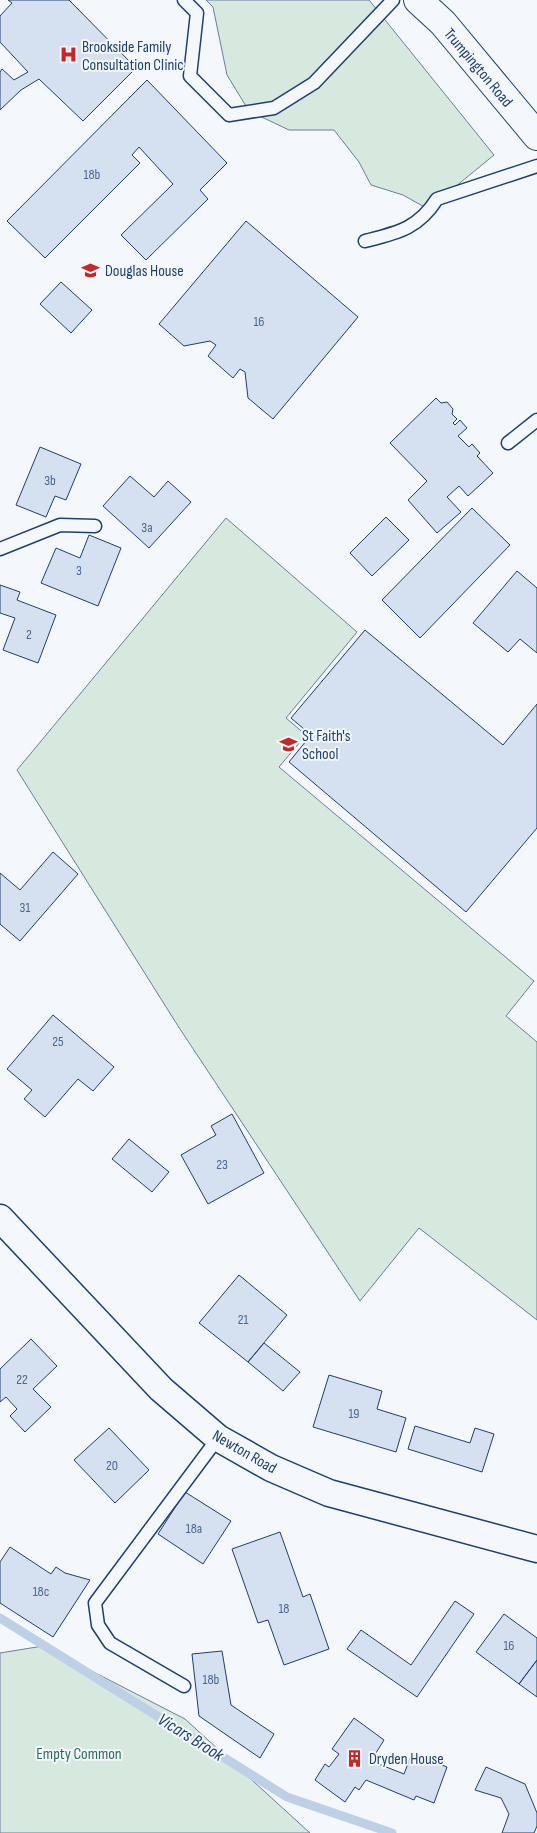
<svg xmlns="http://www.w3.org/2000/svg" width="537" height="1833" font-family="'Sofia Sans Condensed',sans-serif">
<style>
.green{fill:#d7e8df;stroke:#687fa3}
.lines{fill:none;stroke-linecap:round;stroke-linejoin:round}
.stream{stroke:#bed0e5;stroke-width:9}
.building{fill:#d5e0f0;stroke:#1d3f73}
.lane-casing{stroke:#1d3f73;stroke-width:15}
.street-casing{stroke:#1d3f73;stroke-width:29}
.primary-casing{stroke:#1d3f73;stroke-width:30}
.lane{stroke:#f4f7fb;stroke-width:12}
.street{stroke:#f4f7fb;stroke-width:26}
.primary{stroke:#f4f7fb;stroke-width:28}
.labels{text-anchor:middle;stroke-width:4;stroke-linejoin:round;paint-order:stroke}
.number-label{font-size:14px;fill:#4b6792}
.poi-label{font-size:16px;fill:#1d3f73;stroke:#f4f7fb;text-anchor:start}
.street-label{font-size:16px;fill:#1d3f73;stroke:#f4f7fb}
.park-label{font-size:16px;fill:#2c6c60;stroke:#f4f7fb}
.water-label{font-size:18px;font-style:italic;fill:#1d3f73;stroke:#f4f7fb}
</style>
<rect width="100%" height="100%" fill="#f4f7fb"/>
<path class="green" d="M206,0h163l125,155 -66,54 -25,-14 -32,-10 -12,-23 -25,-32h-45l-40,-19 -22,-36 -14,-68z
M226,518l131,114 -71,86 20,17 -27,32 255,214 -28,35 31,26v278l-118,-92 -59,73 -182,-275 -161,-256z
M43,1646l142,73 125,114h-310v-180z"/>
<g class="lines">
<path class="stream" d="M0,1618l287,179 105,36"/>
</g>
<path class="building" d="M8,0h61l67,68 -53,53 -44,-42 -18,11 -21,20v-38l2,-3 12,11 14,-8 -28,-30v-26l12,-13z
M147,80l80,83 -27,27 8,9 -62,61 -25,-25 52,-51 -34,-37 -7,8 8,8 -95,95 -38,-37z
M246,221l112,96 -85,102 -25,-21 -3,-26 -5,-3 -7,9 -25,-22 8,-11 -6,-4 -26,5 -25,-22z
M61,282l31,28 -21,23 -31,-29z
M436,398l5,5 6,-1 6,7 -1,5 5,5 -4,4 2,2 5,-5 7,8 -9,8 11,11 3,-3 8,9 -3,3 16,17 -25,23 -9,-10 -12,11 14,15 -24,21 -29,-33 19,-19 -37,-38z
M40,447l41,17 -15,36 -11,-4 -9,21 -30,-12z
M130,476l24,21 14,-16 23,21 -42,46 -46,-42z
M472,508l38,37 -90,93 -38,-38z
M386,517l23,23 -37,36 -22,-23z
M89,535l32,13 -23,58 -57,-23 15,-35 24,10z
M517,571l20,17v65l-17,-14 -12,13 -35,-29z
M0,585l20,7 -3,8 39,15 -18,48 -35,-13 12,-32 -15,-5z
M365,630l138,115 34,-41v124l-71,84 -177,-150 22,-27 -20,-17z
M53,852l25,22 -58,67 -20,-17v-51l20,17z
M53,1015l61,52 -21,24 -15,-12 -33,38 -21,-18 8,-9 -25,-21z
M232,1114l32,59 -56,31 -27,-49 35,-20 -5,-9z
M129,1139l40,33 -17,20 -40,-33z
M239,1275l48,40 -39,47 -49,-39z
M31,1339l26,27 -24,23 18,18 -26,25 -15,-16 7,-7 -11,-12 -6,5v-33z
M264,1343l36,29 -17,19 -35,-29z
M329,1375l53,16 -5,18 29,9 -10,34 -83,-25z
M415,1426l55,17 5,-15 19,6 -12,38 -74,-23z
M109,1428l40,42 -34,33 -41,-43z
M185,1492l46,29 -28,43 -45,-30z
M280,1532l23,65 7,-3 19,55 -45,16 -16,-45 -10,3 -26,-74z
M10,1547l41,27 5,-7 9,6 25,7 -37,57 -53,-34v-41z
M455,1601l19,13 -57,83 -70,-48 14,-19 50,35z
M504,1614l33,24v22l-18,24 -43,-32z
M222,1651l9,54 43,29 -14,24 -61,-42 -7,-62z
M537,1660v37l-18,-13z
M354,1718l30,22 -13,21 33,13 8,-21 35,14 -13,36 -18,-7 -2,4 -48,-20 -7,10 -4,-3 -10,15 -30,-22 10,-16 4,3 10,-13 -7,-5z
M486,1767l39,17 12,29v13l-3,7h-32l7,-19 -8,-16 -26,-8z"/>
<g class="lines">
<defs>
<path id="lane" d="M184,0l13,13 -7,63 39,39 45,-7 40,-25 79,-83
M365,241c32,-8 53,-12 72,-42l100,-33
M508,443l29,-23
M0,549l60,-24 35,1
M184,1686l-74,-43 -12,-18 -3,-22 123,-165"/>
<path id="street" d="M0,1218l161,171 57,49 53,30 58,25 208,56"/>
<path id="primary" d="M418,0l25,23 94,113"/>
</defs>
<use href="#lane" class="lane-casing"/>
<use href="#street" class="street-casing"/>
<use href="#primary" class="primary-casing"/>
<use href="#lane" class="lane"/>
<use href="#street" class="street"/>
<use href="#primary" class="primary"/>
</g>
<defs>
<symbol id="hospital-bare" viewBox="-9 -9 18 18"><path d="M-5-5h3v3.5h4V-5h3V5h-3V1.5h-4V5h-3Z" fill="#c62828" stroke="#f4f7fb" stroke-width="2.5" paint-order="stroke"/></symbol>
<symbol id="university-bare" viewBox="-9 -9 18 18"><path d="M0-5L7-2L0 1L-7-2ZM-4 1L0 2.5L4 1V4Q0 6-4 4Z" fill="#c62828" stroke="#f4f7fb" stroke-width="2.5" paint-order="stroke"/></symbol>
<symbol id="school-bare" viewBox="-9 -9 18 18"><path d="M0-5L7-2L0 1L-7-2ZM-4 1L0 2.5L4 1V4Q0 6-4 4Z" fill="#c62828" stroke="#f4f7fb" stroke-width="2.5" paint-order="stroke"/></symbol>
<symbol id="building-bare" viewBox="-9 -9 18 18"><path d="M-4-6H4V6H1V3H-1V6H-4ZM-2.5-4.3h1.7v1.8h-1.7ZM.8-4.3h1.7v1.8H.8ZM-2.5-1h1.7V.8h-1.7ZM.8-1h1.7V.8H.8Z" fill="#c62828" stroke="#f4f7fb" stroke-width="2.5" paint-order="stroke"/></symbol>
</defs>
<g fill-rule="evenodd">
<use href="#hospital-bare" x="56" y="42" width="25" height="25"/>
<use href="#university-bare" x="78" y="258" width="25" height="25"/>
<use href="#school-bare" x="276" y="732" width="25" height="25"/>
<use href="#building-bare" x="342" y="1746" width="25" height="25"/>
</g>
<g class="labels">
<g class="number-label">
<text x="92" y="179">18b</text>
<text x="259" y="326">16</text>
<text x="50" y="485">3b</text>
<text x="147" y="532">3a</text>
<text x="79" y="575">3</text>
<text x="29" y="639">2</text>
<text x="25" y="912">31</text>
<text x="58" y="1046">25</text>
<text x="222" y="1169">23</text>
<text x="243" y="1324">21</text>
<text x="22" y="1384">22</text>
<text x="354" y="1418">19</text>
<text x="112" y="1470">20</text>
<text x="194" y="1533">18a</text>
<text x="41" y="1596">18c</text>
<text x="284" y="1613">18</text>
<text x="509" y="1650">16</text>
<text x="211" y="1684">18b</text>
</g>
<g class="poi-label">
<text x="82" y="52">Brookside Family<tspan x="82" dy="18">Consultation Clinic</tspan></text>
<text x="105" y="276">Douglas House</text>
<text x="302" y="741">St Faith's<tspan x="302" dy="18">School</tspan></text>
<text x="369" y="1764">Dryden House</text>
</g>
<g class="street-label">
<text transform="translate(479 67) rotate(50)" y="6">Trumpington Road</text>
<text transform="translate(245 1451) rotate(30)" y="6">Newton Road</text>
</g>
<g class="park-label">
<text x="79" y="1759">Empty Common</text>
</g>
<g class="water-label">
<text transform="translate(191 1737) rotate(32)" y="6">Vicars Brook</text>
</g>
</g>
</svg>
